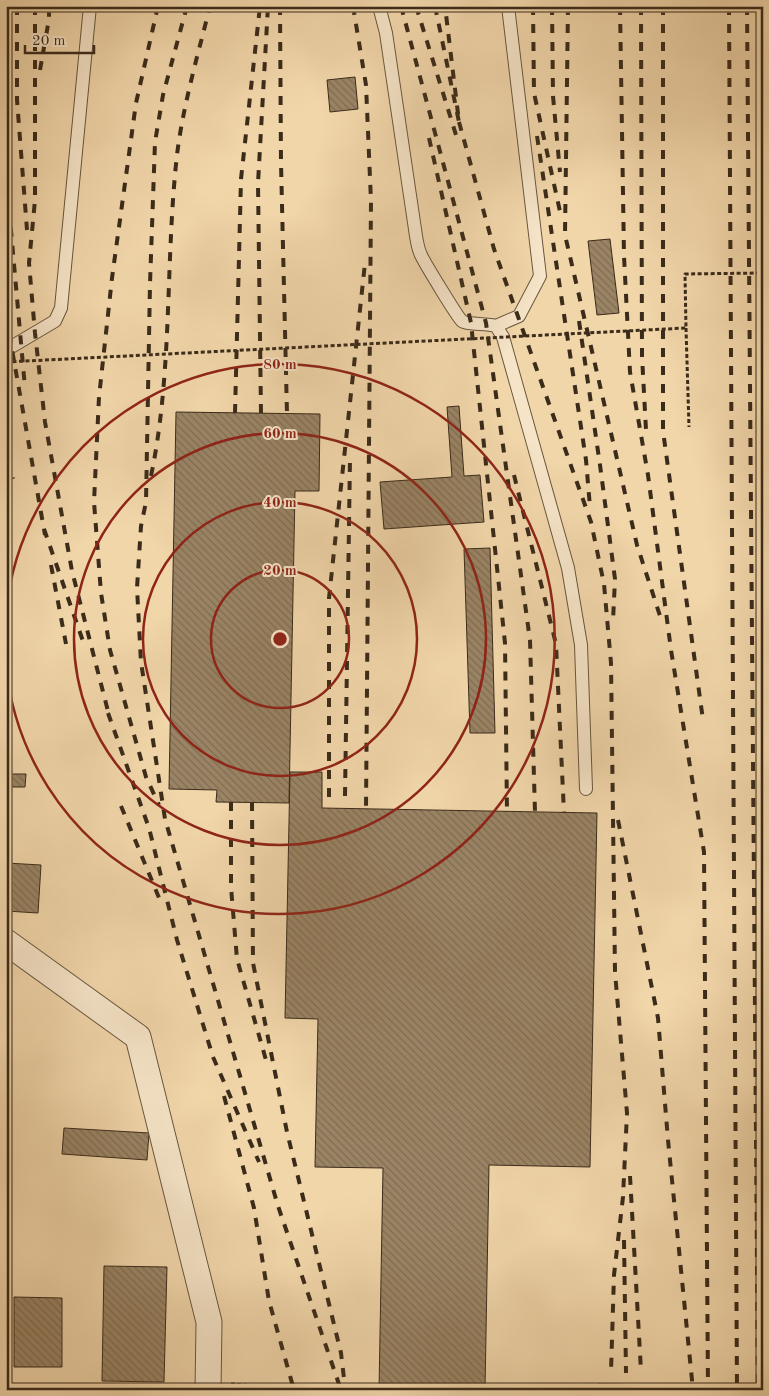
<svg xmlns="http://www.w3.org/2000/svg" width="769" height="1396" font-family="'Old Standard TT',serif">
<style>
.building{fill:url(#building-back-hatch);stroke:#3b2b1a}
.lines{fill:none;stroke-linecap:round;stroke-linejoin:round}
.service-casing{stroke:#68563e;stroke-width:14}
.minor-casing{stroke:#68563e;stroke-width:27}
.path{stroke:#3b2b1a;stroke-width:3;stroke-dasharray:4 2.5;stroke-linecap:butt}
.service{stroke:#f6e4c8;stroke-width:12}
.minor{stroke:#f6e4c8;stroke-width:25}
.rail{stroke:#3b2b1a;stroke-width:4;stroke-dasharray:9 9;stroke-linecap:butt}
.path-bridge{stroke:#3b2b1a;stroke-width:3;stroke-dasharray:4 2.5;stroke-linecap:butt}
.ring{fill:none;stroke:#8f2418;stroke-width:2.5}
.centre{fill:#8f2418;stroke:#f6e4c8;stroke-width:2.5}
.ring-label{font-size:15px;text-anchor:middle;font-weight:bold;fill:#8f2418;stroke:#f6e4c8;stroke-width:4;stroke-linejoin:round;paint-order:stroke}
</style>
<defs>
<pattern id="building-back-hatch" width="6" height="6" patternUnits="userSpaceOnUse" patternTransform="scale(1.25)"><rect width="6" height="6" fill="#9a8465"/><path d="M-1 5l2 2M0 0l6 6M5-1l2 2" fill="none" stroke="#7f6c52"/></pattern>
</defs>
<rect width="100%" height="100%" fill="#f1d6aa"/>
<filter id="stains"><feTurbulence type="fractalNoise" baseFrequency=".004" numOctaves="4"/><feColorMatrix values="0 0 0 0 .2 0 0 0 0 .09 0 0 0 0 .02 0 0 0 .5 -.17"/></filter>
<radialGradient id="worn" r=".72"><stop offset=".6" stop-color="#630" stop-opacity="0"/><stop offset="1" stop-color="#630" stop-opacity=".3"/></radialGradient>
<path class="building" d="M355,77l3,32 -28,3 -3,-32z
M610,239l9,74 -22,2 -9,-74z
M459,406l5,70 16,-1 4,47 -100,7 -4,-47 72,-5 -5,-70z
M176,412l144,2 -1,77h-24l-6,312 -73,-1 1,-12 -48,-1z
M490,548l5,185h-25l-6,-184z
M290,772h32v36l275,5 -7,354 -101,-2 -4,225h-106l4,-222 -68,-1 3,-148 -33,-1z
M6,774h20l-1,13h-19z
M6,804h1v32h-1z
M6,863l35,2 -3,48 -32,-2z
M64,1128l85,5 -2,27 -85,-6z
M104,1266l63,1 -3,115 -62,-1z
M14,1297l48,1v69h-48z
M598,1384l60,1v5h-60z"/>
<g class="lines">
<defs>
<path id="service" d="M379,6l7,27 30,203c1,6 2,13 5,19 3,7 37,63 41,66 5,4 25,2 34,5l7,11 65,231 13,77 5,144
M496,326l23,-10 21,-40 -32,-270
M6,350l49,-29 6,-13 29,-302"/>
<path id="minor" d="M6,942l132,95 71,285 -1,68"/>
</defs>
<use href="#service" class="service-casing"/>
<use href="#minor" class="minor-casing"/>
<path class="path" d="M686,328l3,99
M231,1384l72,6"/>
<use href="#service" class="service"/>
<use href="#minor" class="minor"/>
<path class="rail" d="M17,6v94l10,130
M35,6v194l-6,63 6,70 10,89 27,149 38,148
M158,6l-22,97 -24,175 -13,119 -5,105 7,91 9,57 36,127 13,28
M187,6l-24,89 -8,47 -5,142 -4,218 -5,24 -4,62 4,74 24,157 113,387 63,184
M280,6l1,157 6,251
M353,6l13,79 5,116 -5,608
M401,6l85,317 44,317 5,172
M416,6l40,129
M435,6l24,116 -14,-116
M533,6l1,87 27,123
M552,6l1,90 7,76
M568,6l-3,229 72,310 25,77
M620,6l4,250 6,116 18,103 23,175 33,202 4,538
M641,6l1,350 4,74
M663,6v425l40,289
M729,6l8,1384
M747,6l11,1384
M40,70l9,-51v-13
M459,122l35,127 97,273 13,62 7,79 4,309 12,141 -4,84 -9,78 -3,97
M537,136l49,324 4,47
M429,138l42,185 34,320 2,169
M6,174l19,214
M6,316l39,219
M579,321l21,144 15,114 -2,42
M235,413l6,-234 19,-173
M261,413l-3,-230 10,-177
M6,461l7,18
M514,475l42,169 8,169
M151,476c22,-105 14,-214 26,-321 6,-50 21,-100 33,-149
M44,529l41,118
M51,565l15,79
M108,713l41,115 28,112 36,117 46,105
M345,796l5,-338
M329,797v-199l36,-335
M231,802v85l6,72 29,101
M252,802l1,161 34,169 54,221 4,34
M121,806l41,99
M618,820l40,198 10,122 25,250
M224,1096l30,112 15,93 25,89
M630,1176l11,195
M624,1240l2,133"/>
<path class="path-bridge" d="M6,362l680,-34 -1,-54 78,-1"/>
</g>
<g class="ring">
<circle cx="280" cy="639" r="69"/>
<circle cx="280" cy="639" r="137"/>
<circle cx="280" cy="639" r="206"/>
<path d="M6 613A275 275 0 1 1 6 665"/>
</g>
<circle cx="280" cy="639" r="8" class="centre"/>
<g class="ring-label">
<text x="280" y="369">80 m</text>
<text x="280" y="438">60 m</text>
<text x="280" y="507">40 m</text>
<text x="280" y="575">20 m</text>
</g>
<rect width="769" height="1396" fill="none" stroke="#f1d6aa" stroke-width="25"/>
<rect x="8" y="8" width="754" height="1381" fill="none" stroke="#3b2b1a" stroke-width="2.5"/>
<rect x="12" y="12" width="744" height="1371" fill="none" stroke="#3b2b1a"/>
<path d="M25 45v8h69v-8" fill="none" stroke="#3b2b1a" stroke-width="2.5"/>
<text x="32" y="45" font-size="15" fill="#3b2b1a" stroke="#f6e4c8" stroke-width="4" paint-order="stroke">20 m</text>
<rect width="100%" height="100%" filter="url(#stains)"/>
<rect width="100%" height="100%" fill="url(#worn)"/>
</svg>
